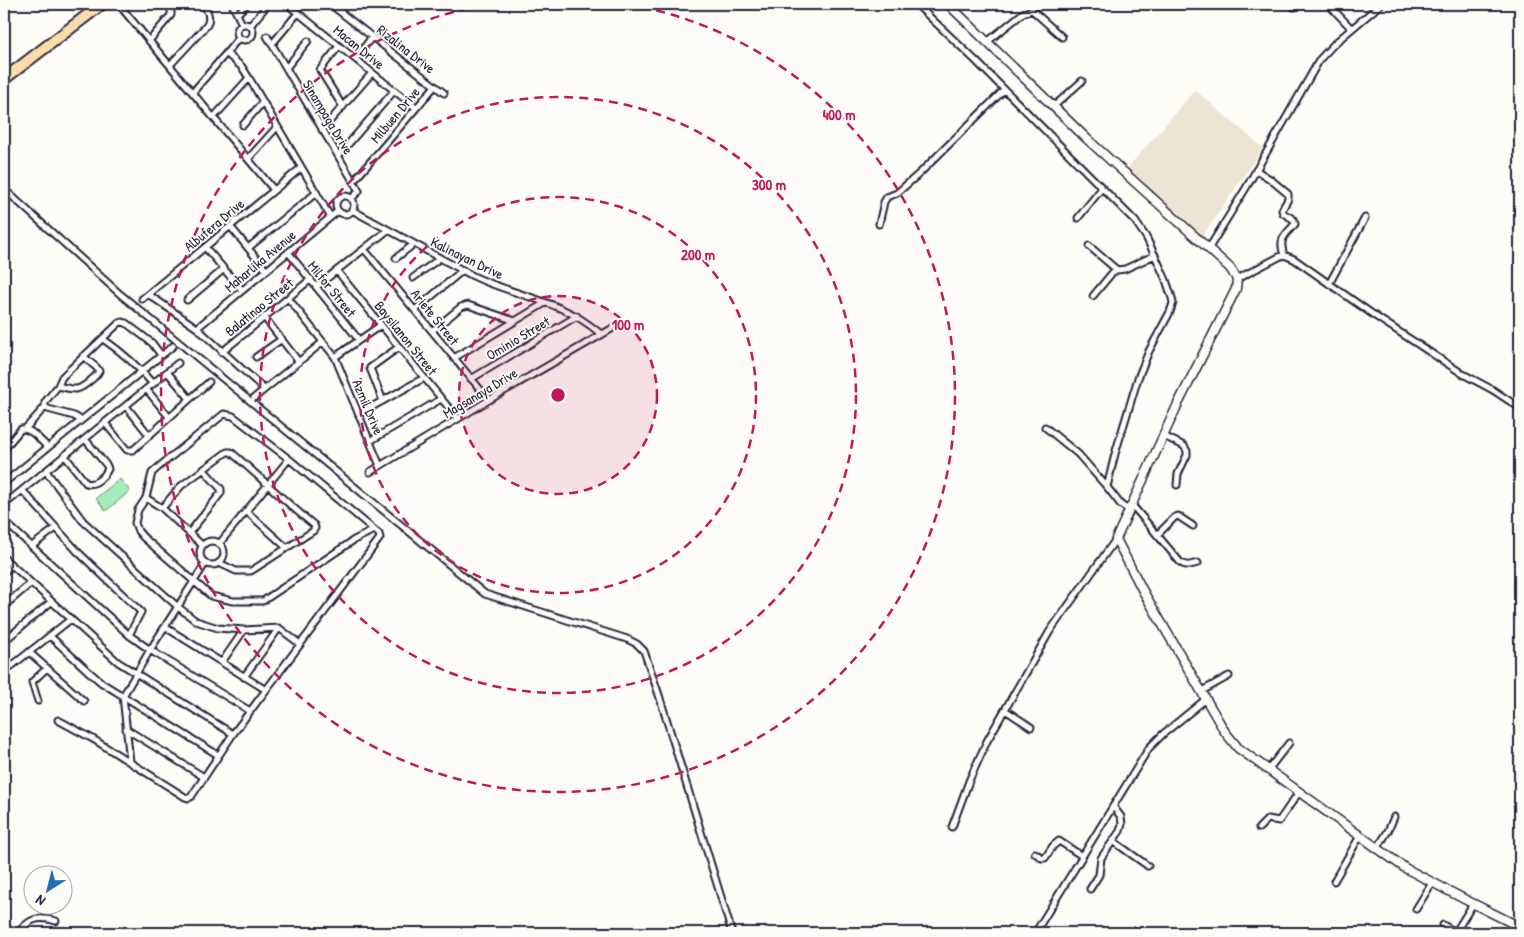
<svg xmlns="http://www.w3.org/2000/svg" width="1524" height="937" font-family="'Patrick Hand',sans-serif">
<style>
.built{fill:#ede5d3}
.pitch{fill:#a3edbc;stroke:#62887c}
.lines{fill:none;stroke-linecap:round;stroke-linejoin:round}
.street-casing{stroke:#22223b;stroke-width:9}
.secondary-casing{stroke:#22223b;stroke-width:11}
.highway-casing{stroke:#22223b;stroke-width:14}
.street{stroke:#fdfcf7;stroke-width:5}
.secondary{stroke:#fdfcf7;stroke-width:8}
.highway{stroke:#fddcac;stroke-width:10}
.ring{fill:none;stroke:#c2185b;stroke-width:2.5;stroke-dasharray:9 6}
.labels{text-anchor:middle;stroke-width:4;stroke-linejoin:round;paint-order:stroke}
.street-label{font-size:14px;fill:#22223b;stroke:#fdfcf7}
.centre{fill:#c2185b;stroke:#fdfcf7;stroke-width:2.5}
.ring-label{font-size:15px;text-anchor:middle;font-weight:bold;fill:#c2185b;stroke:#fdfcf7;stroke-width:4;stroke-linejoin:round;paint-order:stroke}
</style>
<rect width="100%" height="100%" fill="#fdfcf7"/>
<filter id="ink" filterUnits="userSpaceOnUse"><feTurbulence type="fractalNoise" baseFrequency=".02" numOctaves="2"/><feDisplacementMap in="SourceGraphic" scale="10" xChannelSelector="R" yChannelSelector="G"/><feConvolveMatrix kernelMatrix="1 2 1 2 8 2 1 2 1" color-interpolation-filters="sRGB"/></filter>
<g filter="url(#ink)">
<path class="built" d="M1195,90l68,58 -62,90 -76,-67z"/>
<path class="pitch" d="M120,479l10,12 -24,20 -10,-13z"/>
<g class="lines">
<defs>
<path id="street" d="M232,4l10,20
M287,4l129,104
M330,4l114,89
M916,4l60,57 159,160 11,16 12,25 8,18 6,18 1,5 -3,9 -21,39 -11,27 -23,76 -8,33 14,18 8,5
M1328,4l23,24
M120,6l154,184
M1294,7l3,-3
M237,14l10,-10
M237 32a8 8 0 1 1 16 0a8 8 0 1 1-16 0Z
M250,26l18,-22
M267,36l92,155 -8,8
M149,41l22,-26v-7l-2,-4
M987,42l36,-29 9,-3 30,27
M272,44l26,-31
M339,46l-19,24 23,37
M226,53l16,14 7,11 81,138
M355,59l17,-22
M170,65l37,-40c4,-8 0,-14 -3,-21
M286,68l22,-27
M193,92l46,-54
M1053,107l29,-26
M214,117l35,-39
M243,125l20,-23
M322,130l50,-57
M338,156l56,-65
M248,159l29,-32
M1256,170l14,9 18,15v5l-6,11 1,3 10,6 2,5c-10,11 -17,15 -11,31
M353,182l82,-96
M4,189l116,105 365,300 142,45 10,5 7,7 15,44 73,238
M336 205a9 9 0 1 1 18 0a9 9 0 1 1-18 0Z
M352,210l121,66c29,14 60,20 89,33 14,6 27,15 39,25
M1078,218l24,-30
M879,224l5,-22 3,-5 10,-4 23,-20 84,-83
M230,226l36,44
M1089,246l28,24
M205,247l37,43
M248,248l68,-55
M1209,248l37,-60 74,-129 15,-16 46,-39
M364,249l125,151
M288,252l71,88
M396,258l18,-14
M337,271l121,148
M413,278l27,-20
M1237,279l42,-22 5,-2 10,4 84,59 85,56 30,16 27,18
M1329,284l36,-66
M316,287l72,-57
M148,294l49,34 67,61
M1093,296l19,-23 5,-3 8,-1 13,-6 17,-8
M288,298l47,59 45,109
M142,299l159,-131
M187,300l37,-31
M415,310l48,-40
M264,317l35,45
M197,328l141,-117
M432,331l29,-24 7,-2 47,16
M103,339c19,13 35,27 50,45
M222,352l89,-73
M256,357l26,-18
M335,357l46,-32
M454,358l91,-55
M168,373l22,26
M471,379l106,-63
M58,386c17,4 20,6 33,-6 4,-3 6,-5 8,-9l-2,-3 -14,-12
M147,390l22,27
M254,398l69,-56
M383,401l-13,-33 29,-21
M126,406l23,29
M359,414l65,-36
M81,420l-7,-4 -26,-7 -3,-2v-5l13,-16 4,-9 57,-54 3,-1 4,1 26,20 9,12
M105,423l22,27h6l76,-68
M1045,427l33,27 29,33
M25,429l20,-22
M1164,436l20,10 3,5v4l-9,19 -1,11
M370,441l71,-42
M4,449l17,-20c11,-1 19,12 27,18
M65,456l21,27c9,3 18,-6 22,-14l-1,-3 -22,-27
M46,471l37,50 95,86 18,14 22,7 26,2 35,-2 21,16
M370,472l119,-72 124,-72
M4,483l169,-137
M22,490l56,62 63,60 -12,23
M146,498l16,10 40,37
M4,505l174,-142
M1132,505l48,57c6,5 10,3 18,1
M162,508l19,-22 46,-34h4c28,24 54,50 83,73l1,3 -2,3 -62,40h-15l-17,-8
M246,511l41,37
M4,521l125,114 21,15 100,61
M189,533l32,-40v-4l-17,-19
M1157,535l18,-18 3,-1 15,10
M200 553a12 12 0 1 1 24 0a12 12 0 1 1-24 0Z
M219,544l70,-85
M32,546l24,-18
M4,558l114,104 115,72
M4,572l8,-7
M4,606l27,-23
M165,627l101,63
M50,636l38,35 14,12 116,72
M4,641l47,-39
M29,652l55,49
M222,662l22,-32
M4,672l67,-53
M244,677l35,-49
M1202,691l27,-15
M38,701l-6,-19 15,-14
M1005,710l26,17
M58,720l35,19 92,58 3,1 3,-1 42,-63 147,-196 -1,-4 -90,-75 -56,-43 -9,-2 -63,51 -9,8 -6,25 -8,12 -3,13 3,8 5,6 68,59 22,5h30l91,-61 20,-10
M126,729l78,48
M130,762l-7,-66 27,-46 55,-86
M1268,770l21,-27
M952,827l17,-46 18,-40 63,-110 66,-92
M1259,828l9,-9 11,2 20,-29
M1113,841l35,25
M1377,849l11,-18 6,-14
M1035,853l7,5h3l8,-12 6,-5 23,15
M1334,881l26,-45
M1090,889l9,-14 2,-17 19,-27 2,-7 -1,-7 -8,-11
M1416,909l16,-26
M1443,925l12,7
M18,933c12,-15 20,-17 38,-12
M1035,933l114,-185 14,-14 43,-35
M1455,933l18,-29"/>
<path id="secondary" d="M948,4l139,135 143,129 7,11 -1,10 -59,117 -61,133 27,52 82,141 13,16 167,120 61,32 54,27"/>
<path id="highway" d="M4,79l98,-75"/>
</defs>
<use href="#street" class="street-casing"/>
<use href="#secondary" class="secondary-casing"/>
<use href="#highway" class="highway-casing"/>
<use href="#street" class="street"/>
<use href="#secondary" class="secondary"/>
<use href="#highway" class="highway"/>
</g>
</g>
<circle cx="558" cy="395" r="99" fill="#c2185b" fill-opacity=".12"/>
<g class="ring">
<circle cx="558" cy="395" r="99"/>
<circle cx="558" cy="395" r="198"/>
<circle cx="558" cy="395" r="298"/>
<path d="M627 4A397 397 0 1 1 489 4"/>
</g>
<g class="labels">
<g class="street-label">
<text transform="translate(359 47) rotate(39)" y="5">Macan Drive</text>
<text transform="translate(406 49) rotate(38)" y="5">Rizalina Drive</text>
<text transform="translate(395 115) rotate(-50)" y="5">Milbuen Drive</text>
<text transform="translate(328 117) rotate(59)" y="5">Sinampaga Drive</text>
<text transform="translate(214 225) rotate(-40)" y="5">Albufera Drive</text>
<text transform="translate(467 258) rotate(26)" y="5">Kalinayan Drive</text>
<text transform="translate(260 261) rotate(-40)" y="5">Maharlika Avenue</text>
<text transform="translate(332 289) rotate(51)" y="5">Milfor Street</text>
<text transform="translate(259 307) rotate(-39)" y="5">Balatinao Street</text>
<text transform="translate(435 317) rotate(51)" y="5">Ariete Street</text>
<text transform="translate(406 338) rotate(51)" y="5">Baysilanon Street</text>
<text transform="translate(518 338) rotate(-31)" y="5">Ominio Street</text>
<text transform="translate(480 393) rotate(-31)" y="5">Magsanaya Drive</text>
<text transform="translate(368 407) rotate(67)" y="5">Azmil Drive</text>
</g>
</g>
<circle cx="558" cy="395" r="8" class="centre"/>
<g class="ring-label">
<text x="839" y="120">400 m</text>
<text x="769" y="190">300 m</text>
<text x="698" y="260">200 m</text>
<text x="628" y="330">100 m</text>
</g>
<rect width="1524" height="937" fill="none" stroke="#fdfcf7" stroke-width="20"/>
<rect x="10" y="10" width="1504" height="917" fill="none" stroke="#22223b" stroke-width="2" filter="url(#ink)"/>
<g transform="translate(48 890) rotate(216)"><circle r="24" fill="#fdfcf7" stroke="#a5a5ac"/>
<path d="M0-4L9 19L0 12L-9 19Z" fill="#1f6fb2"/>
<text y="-8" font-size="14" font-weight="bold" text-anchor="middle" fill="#22223b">N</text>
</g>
</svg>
